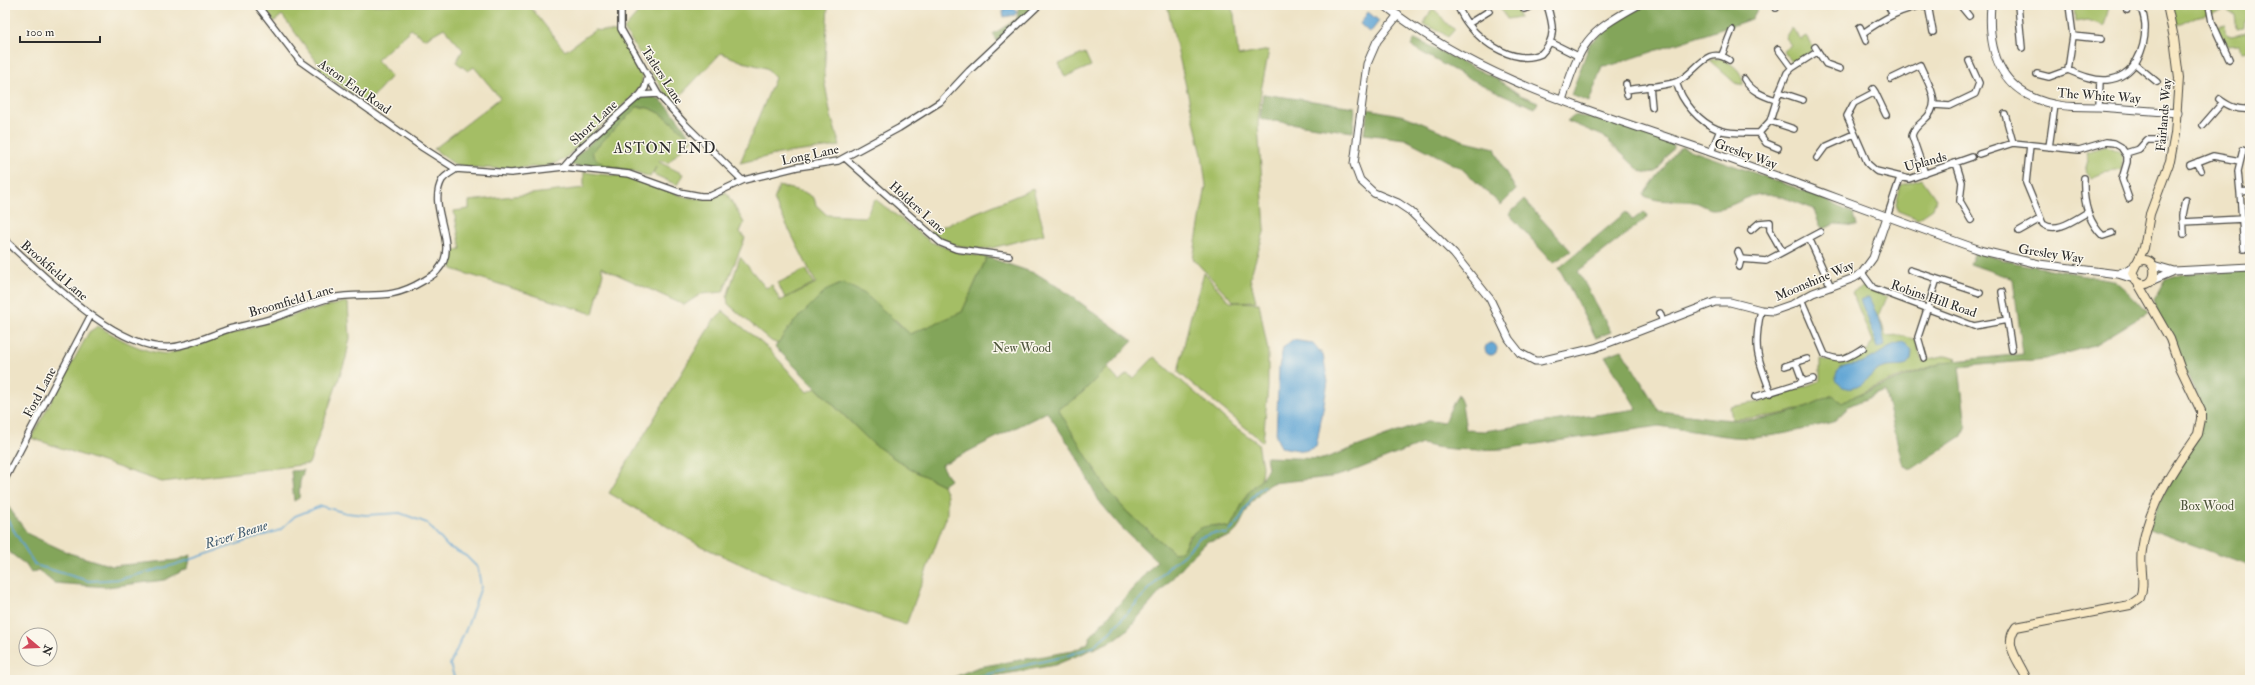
<svg xmlns="http://www.w3.org/2000/svg" width="2255" height="685" font-family="'IM FELL Double Pica',serif">
<style>
.green{fill:#a4be65;stroke:#687448}
.forest{fill:#83a55a;stroke:#576842}
.water{fill:#5fa4d4;stroke:#456880}
.lines{fill:none;stroke-linecap:round;stroke-linejoin:round}
.stream{stroke:#5fa4d4;stroke-width:1.5}
.minor-casing{stroke:#484742;stroke-width:8}
.tertiary-casing{stroke:#484742;stroke-width:9}
.secondary-casing{stroke:#484742;stroke-width:10}
.minor{stroke:#fff;stroke-width:5.5}
.tertiary{stroke:#fff;stroke-width:7}
.secondary{stroke:#f8e8c3;stroke-width:8}
.labels{text-anchor:middle;stroke-width:3;stroke-linejoin:round;paint-order:stroke}
.street-label{font-size:13px;fill:#2b2b2b;stroke:#fbf7ec}
.park-label{font-size:13px;fill:#4f573c;stroke:#fbf7ec}
.water-label{font-size:14px;font-style:italic;fill:#405b6f;stroke:#fbf7ec}
.quarter-label{font-size:15px;letter-spacing:1px;fill:#2b2b2b;stroke:#fbf7ec}
</style>
<rect width="100%" height="100%" fill="#fbf7ec"/>
<filter id="ink" filterUnits="userSpaceOnUse"><feTurbulence type="fractalNoise" baseFrequency=".025" numOctaves="2"/><feDisplacementMap in="SourceGraphic" scale="8" xChannelSelector="R" yChannelSelector="G"/><feConvolveMatrix kernelMatrix="1 2 1 2 8 2 1 2 1" color-interpolation-filters="sRGB"/></filter>
<filter id="wash" filterUnits="userSpaceOnUse"><feTurbulence type="fractalNoise" baseFrequency=".012" numOctaves="4" result="noise"/><feDisplacementMap in="SourceGraphic" scale="16" xChannelSelector="R" yChannelSelector="G"/><feGaussianBlur stdDeviation="0.9" result="paint"/><feColorMatrix in="noise" values="0 0 0 0 0 0 0 0 0 0 0 0 0 0 0 0 0 1.4 0 .05"/><feComposite in="paint" operator="in"/></filter>
<g filter="url(#wash)">
<rect width="100%" height="100%" fill="#eee3c6"/>
<path class="green" d="M262,5h267l36,46 30,-21 21,2 23,32 3,8v12l-11,14 -68,62 -16,6 -43,3 -35,-2 -15,-3 -20,-15 66,-51 -26,-31 -6,4 -12,-9 7,-12 -19,-22 -19,11 -14,-10 -34,31 14,16 -24,28 -49,-35 2,-3 -38,-51 -8,7z
M645,5h183l-4,74 7,37 9,30 -61,8 -39,9 35,-85 -9,-10 -23,-6 -22,-9 -49,51 -48,-75z
M1167,5h63l4,9 4,42 31,-6 -8,41 -3,33 7,105 -15,49 6,23 -22,1 -41,-43 13,-73 -4,-31z
M2079,5l30,2 -5,19 -16,-6 -13,2 -1,-15z
M2172,5h78v15l-5,1 -1,7 -7,1 -2,-14 -10,-5 -12,3 -18,4 -20,10z
M1508,6l13,2 -3,6 2,3 -13,2 -7,-12z
M1433,9c9,5 12,17 22,20l-7,8 -10,-7 -14,-5 2,-7z
M2225,25l2,9 4,2 15,-3 4,-5v22l-7,1 -4,-6 -12,1 -11,-19z
M1791,28l10,11 5,-3 7,11 -1,4 -19,12 -10,-12 8,-6 -6,-7z
M1085,53l6,13 -26,11 -6,-13z
M1722,58c11,7 21,13 21,27l-8,-2 -26,-23z
M637,107c22,-2 38,20 55,32l-24,24 -8,-3 -1,2 24,12 -6,11 -24,-11 3,-7 -6,10 -17,-6 -32,-7 -7,-6 -2,-6 3,-5z
M2106,146l14,6 3,9 -2,9 -18,3 -12,5 -6,-7 3,-11 -2,-8z
M584,172c16,3 33,3 49,6 35,8 56,32 93,14l18,31 -4,9 5,6 -22,54 -22,2 -17,11 -83,-38 2,6 -10,41 -141,-45 1,-18 8,-2 -7,-38 15,-2v-8l115,-13z
M1922,179l14,20 -3,10 -15,10 -20,-8 -2,-7 5,-19z
M779,186l25,6 10,6 2,7 11,10 38,2 10,-18 56,43 29,11 27,4 -25,55 -52,23 -14,-15 -104,4 -14,20 -7,-3 -43,-37 -1,-7 13,-40 26,31 6,-3 8,16 36,-18 -42,-83z
M1033,189l12,45 -57,15c-24,0 -40,-4 -59,-17z
M806,269l8,14 -29,15 -7,-15z
M1204,273l26,29 29,1 9,48v36l-5,55 -85,-70 12,-53z
M1865,286l22,11 -8,19 7,20 14,-1 16,5 6,21 25,-6 10,3 -4,4h-9c-30,11 -76,24 -102,42l-10,-9c-38,19 -58,22 -100,24l-2,-12 29,-5 61,-21v-22c22,5 28,-1 48,-8l4,-10 -20,-49z
M345,302l3,1 2,35 -4,20 -37,106 -147,18 -131,-44 58,-106 9,-6c22,13 43,26 69,28l111,-35z
M723,311l47,39 37,42 9,-4 56,55 38,26 33,16 4,10v20l-41,110 -124,-42 -81,-37 -92,-53 104,-172z
M1154,357l77,67 27,19 4,23 -1,14 -12,11 -19,37 -14,-3 -27,11 -7,16 -8,1 -47,-41 -21,-24 -49,-79 21,-12 29,-29 12,13 8,-7 7,4z"/>
<path class="forest" d="M1019,5h18l-40,36 -4,-7 24,-15z
M1646,5h117l-4,1 -7,13 -140,46 -10,1 -13,36 -18,-7 19,-52 29,-24z
M1415,39l82,40 23,16 18,7 -3,6c-43,-17 -84,-38 -124,-62z
M1263,94l92,13 -2,25 -93,-13z
M646,96c20,-1 35,29 46,43 -17,-12 -33,-34 -55,-32l-45,45c5,16 27,16 41,19l-10,1 -54,-7 2,-4 64,-60z
M1368,109l37,7 57,24 33,8 6,16 15,26 -15,15 -40,-37 -56,-29 -41,-5z
M1574,115l32,6 67,23v4l-17,24 -9,1 -7,-2 -37,-35 -36,-15z
M1682,147l131,47 41,20 3,12 -21,-2 -13,5 -4,-5 -5,-15c-15,-5 -34,-15 -50,-15 -18,0 -32,15 -50,15 -6,1 -13,-6 -20,-7 -17,-3 -36,2 -51,-7l35,-46z
M1524,200l47,51 -18,12 -44,-49z
M1626,212l7,8 10,-8 5,3 -1,3 -69,53 33,61 -15,6 -37,-70z
M1975,252l40,11 98,17c14,9 22,22 36,32l-55,33 -48,14 -87,8 7,59 -4,10 -50,33 -6,-2 -4,-5 -17,-71 -34,14 -18,17 -45,11 -33,5 -23,-1 -73,-11 -156,23c-26,1 -56,2 -81,-5l-74,29 -16,4 -60,6 -5,3 -16,17 -14,27 -7,7 -22,4 -18,17 -64,73 -12,9 -59,25 -83,15h-25l31,-13 95,-16 15,-8 2,-6 67,-76 -36,-34 -22,-26 -25,-49 -27,-40 -106,53 9,15 -7,5 -33,-16 -38,-26 -97,-96 17,-23 33,-33 18,-8 22,11 45,40 52,-22 25,-55 50,17 26,16 70,51 -55,56 -20,12 48,79 21,24 47,41 8,-2c11,-24 22,-29 48,-23l19,-37 12,-11 7,-12 -2,-11 57,2 105,-38 16,1 14,-28 4,10 4,26 18,1 153,-22 -32,-53 17,-6 37,61c37,4 77,14 113,6 22,-4 41,-13 61,-22l9,8 10,-6 92,-35 79,-8 -10,-75 -43,-15z
M2250,269v297l-101,-37 3,-12 52,-103 -14,-36 -8,-11 -25,-55 -3,-13 11,-20 12,-4z
M304,470l-4,12 -1,16 -5,3 -3,-30z
M5,502l23,32 41,19 43,13 65,-6 14,-5 -3,13 -23,12 -58,7 -53,-4 -16,-13 -7,3 -5,-8 -21,-16z"/>
<path class="water" d="M1006,5h7v3l4,3 -2,4 -11,2 -1,-5z
M1368,12l11,9 -9,12 -10,-9z
M1869,297l12,28 4,20 -8,3 -5,-19 -12,-29z
M1292,340l21,3 10,12 5,27 -12,65 -12,4 -23,-4 -5,-10 3,-70 4,-19z
M1485 349a6 6 0 1 1 12 0a6 6 0 1 1-12 0Z
M1904,343l8,9 -1,8 -4,5c-8,3 -18,0 -27,4 -10,4 -15,17 -27,19 -11,3 -24,-10 -13,-19 6,-6 15,-4 23,-7 15,-5 24,-17 41,-19z"/>
<g class="lines">
<path class="stream" d="M5,516l30,49 54,16 32,-2 53,-14 106,-35 15,-14 26,-10 25,7 20,2 34,-2 27,10 20,23 19,10 12,12 3,19 -14,40 -17,37 5,16
M1077,652l15,-5 18,-15 61,-67 14,-11 14,-16 15,-5 13,1c17,-13 20,-37 37,-48
M962,680l104,-24 9,-3"/>
</g>
</g>
<g filter="url(#ink)">
<g class="lines">
<defs>
<path id="minor" d="M257,5l43,56 123,87 33,21
M621,5v24l37,65 28,31 56,55
M1457,5c3,6 6,13 11,19 15,20 48,41 73,30 16,-15 12,-30 6,-49
M1888,5l5,10
M1928,5l5,27
M1960,5l9,11
M2018,5l4,43
M2069,5l4,31 -5,34c12,5 26,11 39,10 28,-3 39,-31 38,-56 -1,-7 -2,-15 -8,-19
M2209,5l3,17 17,37
M1776,8v-3
M1524,9l11,-4
M2127,10l2,-5
M1468,24l21,-13
M1860,27l6,14
M1863,33c20,-14 39,-25 63,-28
M2073,36l28,3
M1550,42l28,14
M1815,47l11,17 14,5
M1778,49l14,19
M1722,55l10,-25
M2134,63l23,19
M2037,74l12,3 19,-7
M1744,79c7,12 19,17 32,21
M1891,79l29,-14c9,21 24,39 3,56 -5,5 -10,8 -11,15l13,38
M1676,82c6,20 23,40 43,48 11,4 28,3 40,3l11,-12 9,-29 8,-19 5,-5 25,-16
M1626,84l1,11
M1650,86l2,21
M1873,89l2,3 -21,11 -7,13 21,48 8,7 33,8 63,-22
M1626,90c16,-3 35,-3 50,-8 20,-7 29,-38 53,-22
M1779,92l24,8
M1875,92l11,23
M640,95l18,-1
M2219,99c11,8 18,11 31,10
M1934,105l16,1 25,-12 4,-11 -10,-22
M2099,107l1,-27
M2005,114l8,29
M1770,121l24,8
M2203,125l20,-23
M1759,133l7,10 12,5
M2030,145l-4,38 17,41c14,10 32,-5 45,-12
M2049,147l6,-42
M1711,152l9,-22
M2126,153l13,-4 8,-9h15
M1979,154l34,-11 66,7 27,-8 8,1 7,4 6,9v6l-5,17 7,20
M845,158l96,85 15,6 53,7
M1817,158l8,-11 29,-13
M2197,162l4,8
M1956,163l6,19 -2,19 11,19
M2190,165l23,-9 27,5
M563,167l12,-14 65,-58 5,-7 3,-12
M456,169l55,4 52,-6 66,7 50,18 22,4h9l34,-16 53,-13 41,-6 61,-33 41,-26 29,-31 70,-66
M2084,178c-1,21 3,43 19,58l9,-3
M2240,192l-2,-21 5,-21
M1887,217l13,-39
M2183,222l60,-3
M1751,230l8,-7 11,-1v8l12,21
M2019,231l21,-12
M2184,234l-1,-19 3,-15
M1809,238l22,49
M2243,239h7
M5,240c37,34 114,113 167,107 18,-2 37,-11 54,-17 16,-5 32,-7 47,-12 19,-6 38,-15 57,-20 38,-8 55,6 93,-17 5,-3 12,-6 15,-11 23,-25 -12,-62 4,-90 4,-6 10,-7 14,-11
M2244,249l-4,-57 10,-1
M1738,252l3,7 -2,8
M1741,259l25,2 54,-29
M1910,270l70,23
M1862,273l11,15 101,38 33,-6
M2002,292l10,58
M1801,299l24,56c17,8 23,2 38,-7
M1761,310c-8,39 -4,47 10,83
M1660,313l3,9
M1924,358l-6,-21 19,-58
M1796,363l7,19
M1785,366l22,-7
M1755,397l58,-18
M5,479l86,-164"/>
<path id="tertiary" d="M1384,5c96,76 212,107 326,147 91,32 181,67 273,99l56,13 79,10 16,5
M1991,5c-4,48 10,88 62,99 15,4 31,2 46,3 26,2 52,4 79,6
M1398,15l-21,26 -10,23 -13,100 6,16 14,13 24,10 12,8 44,43 36,45 19,40 11,14 15,8h5l55,-13 120,-46h15l31,8 12,1 20,-7 20,-11 41,-15 8,-5 11,-15 14,-41
M1562,100c20,-58 22,-65 76,-95
M2153,265l21,6 76,-4
M2118,274l15,-7
M2153,280l19,-8"/>
<path id="secondary" d="M2135,264c26,-18 25,33 1,17
M2027,680c-7,-19 -25,-34 -11,-53l114,-22 10,-7c6,-15 -1,-32 2,-48 6,-45 31,-80 56,-116l3,-15v-8l-21,-44 -10,-28 -38,-66 12,-25 6,-34 20,-53 5,-27 4,-56 -5,-40 -7,-33"/>
</defs>
<use href="#minor" class="minor-casing"/>
<use href="#tertiary" class="tertiary-casing"/>
<use href="#secondary" class="secondary-casing"/>
<use href="#minor" class="minor"/>
<use href="#tertiary" class="tertiary"/>
<use href="#secondary" class="secondary"/>
</g>
</g>
<g class="labels">
<g class="street-label">
<text transform="translate(663 75) rotate(57)" y="5">Tatlers Lane</text>
<text transform="translate(355 86) rotate(35)" y="5">Aston End Road</text>
<text transform="translate(2099 95) rotate(4)" y="5">The White Way</text>
<text transform="translate(2163 115) rotate(-85)" y="5">Fairlands Way</text>
<text transform="translate(593 122) rotate(-43)" y="5">Short Lane</text>
<text transform="translate(1746 153) rotate(20)" y="5">Gresley Way</text>
<text transform="translate(810 154) rotate(-12)" y="5">Long Lane</text>
<text transform="translate(1925 161) rotate(-15)" y="5">Uplands</text>
<text transform="translate(918 207) rotate(42)" y="5">Holders Lane</text>
<text transform="translate(2051 253) rotate(9)" y="5">Gresley Way</text>
<text transform="translate(55 270) rotate(41)" y="5">Brookfield Lane</text>
<text transform="translate(1814 280) rotate(-23)" y="5">Moonshine Way</text>
<text transform="translate(1934 298) rotate(19)" y="5">Robins Hill Road</text>
<text transform="translate(291 300) rotate(-16)" y="5">Broomfield Lane</text>
<text transform="translate(39 392) rotate(-62)" y="5">Ford Lane</text>
</g>
<g class="park-label">
<text x="1022" y="352">New Wood</text>
<text x="2207" y="510">Box Wood</text>
</g>
<g class="water-label">
<text transform="translate(236 534) rotate(-18)" y="5">River Beane</text>
</g>
<g class="quarter-label">
<text x="665" y="153">ASTON END</text>
</g>
</g>
<rect width="2255" height="685" fill="none" stroke="#fbf7ec" stroke-width="20"/>
<g transform="translate(38 647) rotate(109)"><circle r="19" fill="#fbf7ec" stroke="#a8a59f"/>
<path d="M0-3L7 15L0 10L-7 15Z" fill="#d1495b"/>
<text y="-6" font-size="11" font-weight="bold" text-anchor="middle" fill="#2b2b2b">N</text>
</g>
<path d="M20 36v6h80v-6" fill="none" stroke="#2b2b2b" stroke-width="2"/>
<text x="26" y="36" font-size="12" fill="#2b2b2b" stroke="#fbf7ec" stroke-width="3" paint-order="stroke">100 m</text>
</svg>
